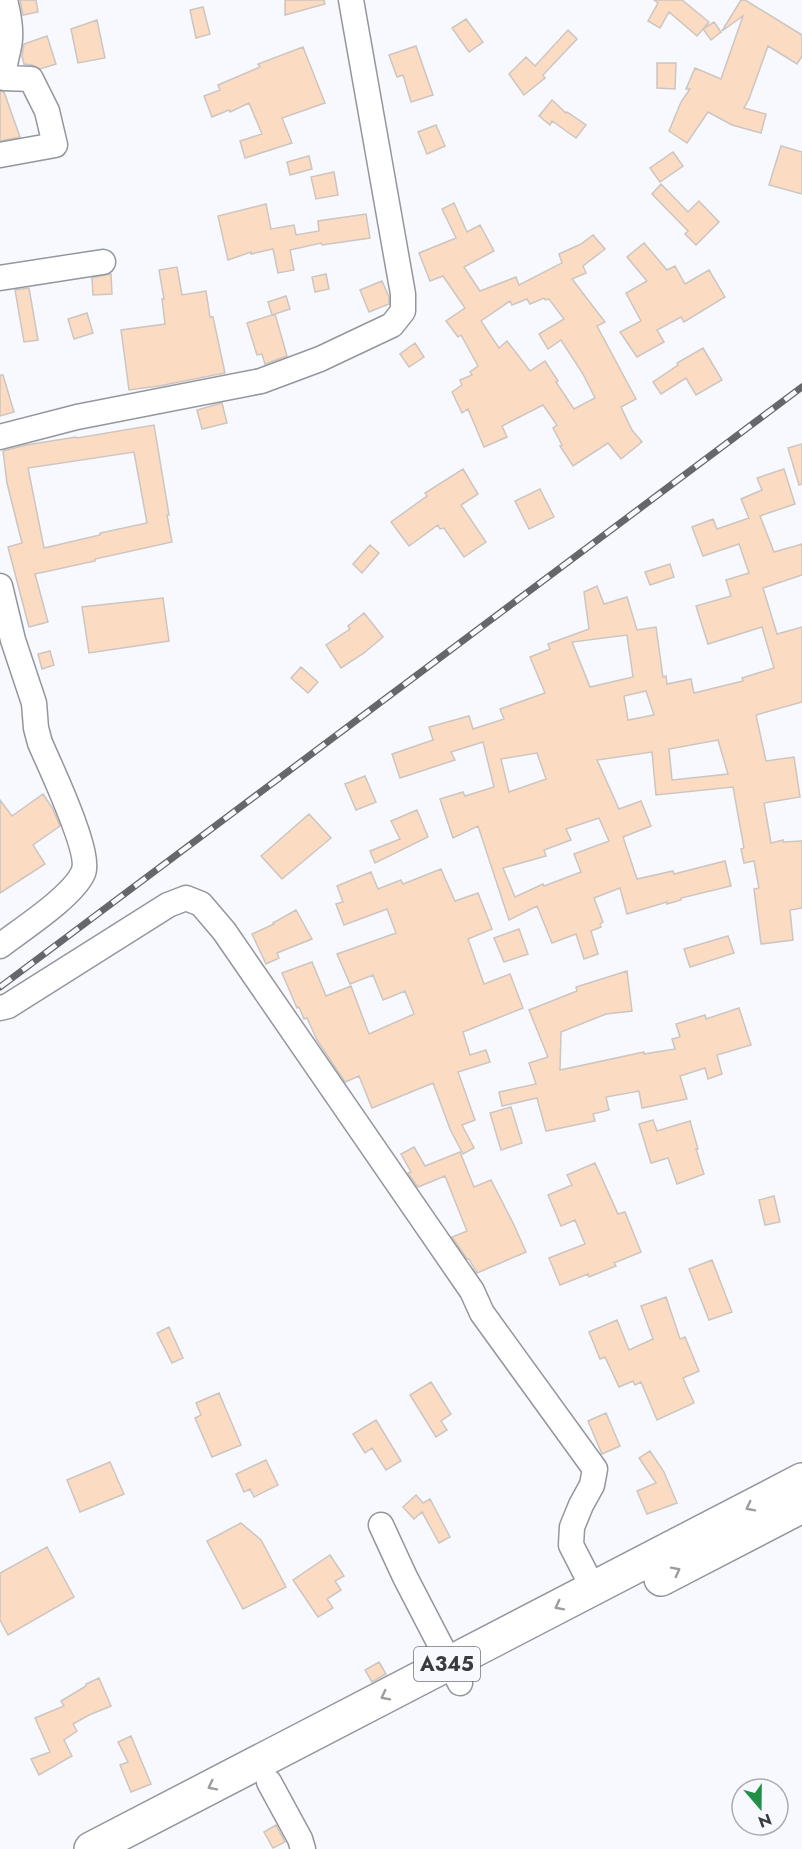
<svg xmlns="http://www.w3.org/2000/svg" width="802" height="1849" font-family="Jost,sans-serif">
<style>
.building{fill:#fcdbc3;stroke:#cdc5c0;stroke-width:1.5;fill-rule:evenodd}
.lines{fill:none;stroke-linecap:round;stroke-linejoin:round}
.minor-casing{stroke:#94969e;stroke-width:27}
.highway-casing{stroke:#94969e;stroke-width:36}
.minor{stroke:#fff;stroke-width:24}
.highway{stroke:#fff;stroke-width:33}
.rail-casing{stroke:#66676b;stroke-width:7}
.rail{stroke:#f7f9fe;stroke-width:4.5;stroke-dasharray:14;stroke-linecap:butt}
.oneway{stroke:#9c9d9e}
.labels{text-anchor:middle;stroke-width:4.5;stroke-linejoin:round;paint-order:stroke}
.shield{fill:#f7f9fe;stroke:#737478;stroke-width:1.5}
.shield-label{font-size:20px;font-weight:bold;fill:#3a3b3e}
</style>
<rect width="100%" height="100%" fill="#f7f9fe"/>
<path class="building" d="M20,0h16l2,12 -15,3z
M285,0h39l1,4 -40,11z
M654,0h28l27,22 -12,14 -28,-24 -9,16 -12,-7 10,-18z
M741,0h4l57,35v21l-5,8 -29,-18 -19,53 -5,9 22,6 -5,19 -29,-8 -24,-13 -21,31 -18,-12 12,-29 9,-13h-4l9,-21 26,11 22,-63 -21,15z
M203,7l7,27 -14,4 -6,-28z
M466,19l17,23 -14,10 -17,-24z
M97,20l8,38 -27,5 -7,-34z
M714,22l7,10 -10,8 -8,-11z
M568,30l9,9 -34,36 2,3 -21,17 -15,-21 17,-17 9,9z
M47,36l9,28 -16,5 -8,-4 -8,-1 -2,-8 2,-12z
M416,46l17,49 -22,7 -8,-27 -6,2 -8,-22z
M303,47l22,56 -43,15 10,25 -47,15 -5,-17 22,-7 -13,-31 -19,9 -1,-2 -17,7 -8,-21 16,-6 -2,-5 42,-18 -2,-3z
M657,63h19l-1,26 -18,-1z
M0,91l4,1 16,45 -20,4z
M552,100l14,13 1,-1 19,13 -10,13 -24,-17 -2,4 -11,-9z
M436,125l9,21 -18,8 -9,-22z
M781,146l21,6v42l-33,-9z
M673,152l10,14 -23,16 -10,-14z
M309,156l3,13 -22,6 -3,-13z
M334,172l4,23 -22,4 -5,-22z
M661,184l27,28 11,-11 20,21 -23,23 -11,-11 3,-3 -36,-37z
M454,203l13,29 13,-7 14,26 -30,16 16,24 36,-14 3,8 43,-22 -3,-9 22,-10 12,-9 12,14 -22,17 3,7 -14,6 33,43 -8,4 39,73 -15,8 11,23 10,12 -21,17 -13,-16 -35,23 -13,-20 2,-1 -9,-17 4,-3 -14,-20 -41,21 5,11 -23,10 -16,-38 -6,4 -10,-21 10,-7 -2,-5 12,-5 -2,-3 8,-6 -17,-31 -3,2 -12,-16 19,-13 -22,-32 -13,5 -11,-28 37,-15 -14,-29zM544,298l1,2 4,-1 15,20 -25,15 9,15 13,-9 22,34 12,24 -21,11 -18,-27 2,-1 -13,-20 -15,10 -23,-30 -8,7 -18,-27 29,-20 2,4 15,-6 3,5z
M266,204l5,25 23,-4 2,10 23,-4 -1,-10 48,-7 4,24 -48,7 -1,-2 -31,7 4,20 -16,3 -5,-24 -22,5v-2l-23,8 -10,-44z
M644,243l23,27 8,-4 10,18 24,-14 16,27 -41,25 -3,-5 -24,13 7,12 -27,15 -17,-25 21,-11 -15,-28 21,-12 -20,-24z
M177,267l5,28 24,-4 4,26h3l12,56 -66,13 -30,4 -8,-60 44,-6 -3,-25h2l-5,-29z
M109,274h2l1,20 -19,1 -1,-17z
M326,274l3,15 -14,3 -3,-15z
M382,281l7,16v7l-20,8 -9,-22z
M29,288l9,52 -14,2 -9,-52z
M286,296l4,13 -18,6 -4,-13z
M87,313l6,20 -19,6 -6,-20z
M275,314l12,42 -22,8 -3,-10 -5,1 -10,-32z
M415,343l9,14 -15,10 -9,-13z
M703,348l19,32 -26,15 -10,-17 -25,16 -8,-12 25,-17 -1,-2z
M0,375h3l11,37 -14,4z
M222,403l5,20 -25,6 -5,-19z
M154,425l15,90h-2l5,27 -77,17v2l-60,13 13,48 -19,5 -21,-80 14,-4 -15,-60 -4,-32 23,-6 50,-8 1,1zM134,452l13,71 -47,10v2l-56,13 -16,-80z
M802,444v40l-3,1 -11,-37z
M463,469l15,25 -17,11 25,37 -22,15 -20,-29 -4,1 -2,-4 -29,21 -18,-24 36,-26 -2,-3z
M784,469l11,35 -35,12 14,36 28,-8v31l-39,13 14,46 25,-7v75l-46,13 10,46 28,-4 6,40 -36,6 7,40 12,-3v2l19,-1v67l-12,2 3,30 -32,4 -7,-55 5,-1 -5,-27 -10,2 -3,-14 3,-1 -11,-61 -77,8 -4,-43 -55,8 22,49 22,-8 10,25 -28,11 14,42 36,-8 1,3 51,-13 6,25 -50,12v2l-14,4v-2l-40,12 -7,-26 -26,10 9,24 -3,2 1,3 -10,4 7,23 -14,5 -8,-25 -24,9 -15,-37 -28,14 -31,-94 -25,12 -13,-39 23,-7 2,4 29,-9 -11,-45 -32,10 4,8 -55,18 -8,-24 41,-14 -4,-13 40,-11 4,13 31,-10 -4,-10 45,-16 -15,-36 20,-8 -2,-5 41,-15 -5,-37 13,-6 7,18 23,-7 10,33 19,-3 7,50 3,-1 1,8 24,-5 3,14 49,-12 -1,-3 32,-10 -12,-41 -54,17 -12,-38 35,-10 -5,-16 23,-7 -10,-29 -36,12 -11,-29 21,-8 4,10 32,-11 -8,-19 21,-9 -5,-12zM627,635l6,42 -43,10 -18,-45zM646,691l8,24 -26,5 -4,-24zM718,740l10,34 -56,6 -3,-31zM537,753l9,26 -37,13 -8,-33zM599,818l10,23 -35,13 7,18 -37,14 -1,-2 -28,13 -12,-29 43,-12 -2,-6 27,-10 -5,-11z
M540,489l14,28 -25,12 -14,-28z
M370,545l9,8 -17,20 -9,-9z
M670,564l4,13 -24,8 -5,-13z
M163,598l6,43 -80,12 -7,-46z
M364,613l19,24 -19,16 -23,15 -15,-23 24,-16 -2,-3z
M50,651l4,14 -12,4 -4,-15z
M301,667l17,15 -10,11 -17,-15z
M365,776l11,26 -20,8 -11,-26z
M43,794l10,15 7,17 -27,19 12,19 -45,29v-93l12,16z
M417,810l11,27 -53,26 -5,-12 30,-12 -9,-18z
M309,814l22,24 -49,41 -21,-23z
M441,869l14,32 23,-8 14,36 -24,10 16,45 26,-10 13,34 -60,24 7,23 16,-5 4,12 -32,10 17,48 -13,5 12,23 -11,6 -13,-25 -17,-46 -61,25 -13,-32 -14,6 -28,-42 -10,-22 -3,1 -5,-12 -2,1 -15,-35 30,-11 14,34 25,-10 18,48 45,-20 -9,-23 -22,9 -10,-25 -23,9 -13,-30 59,-21 -9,-24 -43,16 -8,-21 7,-2 -6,-16 34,-14 7,17 23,-9 2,4z
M296,910l16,29 -35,14 2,5 -13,6 -14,-30 22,-10 -1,-1z
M519,929l9,25 -24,8 -10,-24z
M728,936l6,17 -44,14 -6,-18z
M627,971l5,40 -26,3 -45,18 -1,38 84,-18v2l31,-5 -3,-10 8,-2 -4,-13 29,-9 1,4 33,-11 12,37 -34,10 5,19 -14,5 -3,-11 -25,8 7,23 -45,9 -3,-17 -33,6 3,13 -16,4 2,7 -49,10 -9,-33 -35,8 -3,-14 37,-8 -7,-21 19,-6 -19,-47 48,-19 -1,-4z
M511,1107l11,36 -21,7 -11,-37z
M653,1120l4,11 33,-10 8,28h-2l8,25 -27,10 -9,-26 -17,5 -12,-39z
M414,1147l11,19 35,-14 14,35 17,-7 23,45 12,27 -49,21 -8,-14h-2l-15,-22 15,-6 -22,-55 -27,11 -9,-12 -1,-2 3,-1 -10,-18z
M595,1163l23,51 7,-2 16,40 -27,11 2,3 -27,11 -1,-3 -28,11 -11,-27 36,-14 -10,-24 -14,6 -13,-31 24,-10 -5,-10z
M774,1196l6,26 -15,3 -6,-25z
M712,1260l20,52 -23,8 -20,-51z
M666,1297l14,42 5,-2 14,34 -16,7 11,25 -37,17 -16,-38 -6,3 -2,-4 -14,6 -14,-30 -5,2 -11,-27 28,-12 12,30 24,-11 -12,-33z
M169,1327l14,31 -11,5 -15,-30z
M431,1382l20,32 -10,7 6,9 -11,7 -26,-42z
M219,1393l22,52 -29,12 -17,-39 6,-3 -5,-12z
M606,1413l14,33 -18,8 -14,-33z
M376,1420l25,41 -15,9 -14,-22 -7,5 -12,-19z
M650,1451l14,21 13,31 -30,11 -10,-23 19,-8 -17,-25z
M266,1460l12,25 -24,12 -4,-8 -6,3 -8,-18z
M110,1462l14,32 -44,18 -13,-32z
M416,1495l7,8 7,-4 20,38 -11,6 -17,-31 -8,7 -11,-12z
M241,1523l20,17 25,47 -43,22 -36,-68z
M47,1547l27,50 -66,38 -8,-15v-47z
M330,1555l14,21 -9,5 6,9 -14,9 6,9 -15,9 -25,-37z
M379,1662l7,12 -14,8 -7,-12z
M99,1678l12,28 -22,9 -16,9 4,7 -13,9 8,16 -33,19 -8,-16 19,-7 -15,-34 29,-12 -3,-5 25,-15v-2z
M131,1736l20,48 -20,8 -11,-27 8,-3 -10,-20z
M276,1825l9,17 -12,6 -9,-16z"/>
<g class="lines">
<defs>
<path id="minor" d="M0,155l55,-10 -8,-34 -16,-32 -27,-1c-1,-14 5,-25 6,-39 1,-13 -2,-27 -5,-39
M0,278l103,-16
M0,437l77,-20 184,-36 59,-22 72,-34 11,-14v-17l-52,-294
M0,586l13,54 21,63 2,25 4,15c10,23 52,111 43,130 -11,24 -61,56 -83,73
M0,1008l8,-2 160,-101 18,-7 15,6 23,27 248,360 10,22 113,156 -3,16 -11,20 -9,22 -1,18 22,43
M381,1525l24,52 55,106
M269,1782l31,57 3,10"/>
<path id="highway" d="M661,1579l141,-73
M91,1849l711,-369"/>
</defs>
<use href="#minor" class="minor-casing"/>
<use href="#highway" class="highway-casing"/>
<use href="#minor" class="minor"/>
<use href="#highway" class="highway"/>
<defs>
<path id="rail" d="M0,987l802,-600"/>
</defs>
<use href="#rail" class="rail-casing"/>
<use href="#rail" class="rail"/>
</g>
<defs><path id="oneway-chevron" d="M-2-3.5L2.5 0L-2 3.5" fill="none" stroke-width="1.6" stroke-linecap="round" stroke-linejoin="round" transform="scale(1.5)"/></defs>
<g class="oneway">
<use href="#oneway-chevron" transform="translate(750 1507) rotate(153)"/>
<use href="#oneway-chevron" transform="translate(676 1571) rotate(-27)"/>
<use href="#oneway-chevron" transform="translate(559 1606) rotate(153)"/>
<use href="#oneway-chevron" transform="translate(385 1696) rotate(153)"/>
<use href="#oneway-chevron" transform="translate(212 1786) rotate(153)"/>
</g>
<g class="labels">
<rect class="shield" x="414" y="1647" width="66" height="34" rx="4.5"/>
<g class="shield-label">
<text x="447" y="1671">A345</text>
</g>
</g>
<g transform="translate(760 1807) rotate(160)"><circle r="28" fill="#f7f9fe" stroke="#abadb1" stroke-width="1.5"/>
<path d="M0-4.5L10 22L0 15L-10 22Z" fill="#228f47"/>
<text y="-9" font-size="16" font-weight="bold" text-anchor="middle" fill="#3a3b3e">N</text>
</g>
</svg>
